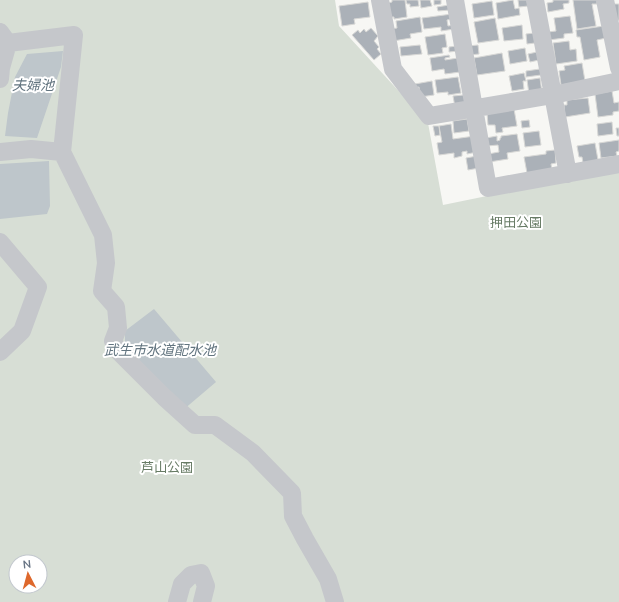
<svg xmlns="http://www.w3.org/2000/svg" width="619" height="602" font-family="'Nunito Sans','Noto Sans JP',sans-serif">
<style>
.green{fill:#d7ded5;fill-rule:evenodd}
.water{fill:#bec6cb}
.building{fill:#abb1b8;stroke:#d8d8d6}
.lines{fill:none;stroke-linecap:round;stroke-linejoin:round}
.minor{stroke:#c5c7cb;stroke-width:18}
.labels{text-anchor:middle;stroke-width:4;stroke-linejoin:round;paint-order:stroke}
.park-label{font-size:13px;fill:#677b65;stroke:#fff}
.water-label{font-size:14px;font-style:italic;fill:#637580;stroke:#fff}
</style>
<rect width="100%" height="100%" fill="#f7f7f4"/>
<path class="green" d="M0,0h335l4,26 89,97 15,82 176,-36v433h-619zM16,562h24v24h-24z"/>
<path class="water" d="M63,51l-2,16 -24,71 -32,-2 3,-23 7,-36 12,-23z
M49,161l1,45 -3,8 -47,5v-55z
M154,309l62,73 -33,28 -58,-65v-14z"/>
<path class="building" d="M392,0h13l2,17 -13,2v-2h-4l-2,-14 4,-1z
M406,0h12l1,6 -9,1v-3h-3z
M420,0h10l2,6 -11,2z
M434,0h7v4l-7,1z
M513,0l2,9 4,-1 1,7 -22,4 -2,-16z
M518,0h9l1,6 -9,1z
M553,0h16v3l-6,1 1,5 -16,3 -1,-9 6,-1z
M573,0h24v4h-5l4,22 -19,3z
M492,1l2,14 -20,3 -2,-14z
M368,2l2,15 -16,2 1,5 -13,2 -3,-20z
M613,4h6v16l-4,1z
M449,5l1,5 -12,1 -1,-4z
M452,14v5l-5,1 1,6 6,-1v4l-13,2v-4l-17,2 -2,-11z
M570,16l3,17 -9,1v4l-15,2 -1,-8 8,-1 -2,-13z
M420,17l2,15 -12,2 1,4 -18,3 -2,-12 6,-1 -1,-7z
M495,18l4,22 -21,3 -4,-21z
M522,25l1,14 -19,2 -2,-13z
M604,26l2,12 -9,2 3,17 -16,3 -4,-23h-3l-1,-7z
M371,28l7,8 -4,5 5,6 -2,2 4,5 -7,6 -22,-25 6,-5 2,3 4,-4 2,3z
M534,33l1,10 -8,1 -1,-10z
M445,34l2,13 -5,1 1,5 -15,2 -3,-18z
M569,41l1,9 6,-1 1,12 -21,3 -3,-21z
M420,45l2,9 -21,2 -1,-9z
M478,45l1,9 -10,1 -1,-9z
M457,46l1,5 -9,1v-5z
M525,48l2,13 -17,3 -2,-13z
M537,52l2,8 -9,2 -2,-8z
M502,53l3,18 -28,4 -3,-17z
M449,55l1,2 -5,1v2l13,-2 2,14 -15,2 -1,-5 -12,2 -2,-13z
M582,63l3,18 -24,4 -2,-14 6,-1 -1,-4z
M540,69l1,6 -15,2v-6z
M524,73l2,8h-3l1,8 -12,2 -3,-15z
M458,77l3,16 -13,2v-3l-11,1 -2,-13z
M540,78l2,15 -13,1 -2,-14z
M432,81l2,14 -14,2 -1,-10 -4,1v-4z
M612,91l2,12 5,-1v9l-6,1v3l-15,2 -3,-23z
M464,95l2,10 -11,2 -2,-11z
M588,98l2,15 -25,4 -1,-12h3v-5z
M514,109l3,17 -15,2 1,4 -7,1 -1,-8h-7l-1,-12z
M467,119l2,12 -15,2 -1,-12z
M529,120l1,7 -8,1 -1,-7z
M612,122l1,12 -15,2 -1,-12z
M451,124l2,15 22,-3 2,16 -10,2v-3l-5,1v4l-8,2v-5l-15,2 -2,-12 5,-1 -3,-16z
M433,126h6l1,9 -5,1z
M616,128h3v8h-2z
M539,131l2,14 -16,2 -2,-14z
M517,134l3,17 -13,2 1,6 -19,3 -1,-8 11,-2 -1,-7 -11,1 -1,-8 11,-2v5l3,-1v-2h1v-2z
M619,140v11l-3,1 1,4 -16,2 -2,-15z
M595,143l3,17 -15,3 -1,-6h-3l-2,-11z
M555,150l1,13 -5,1 1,6 -25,3 -3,-16 22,-3v-3z
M477,156l2,12 -11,2 -2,-12z"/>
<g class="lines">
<path class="minor" d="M380,0l13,69 36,47 124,-21 66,-14
M455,0l33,188 131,-24
M535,0l33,174
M605,0l14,68
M0,32l8,11 -7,25 -1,11
M8,43l66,-8 -12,117 41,83 3,28 -4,28 14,16 2,21 -5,13 6,11 45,45 31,28h20l38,28 39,40 1,23 12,23 23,40 7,23
M0,152l31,-3 31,3
M0,242l38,45 -16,44 -22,21
M177,602l5,-18 9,-9 10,-2 5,13 -4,16"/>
</g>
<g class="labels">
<g class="park-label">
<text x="516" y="227">押田公園</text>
<text x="167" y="472">芦山公園</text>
</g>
<g class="water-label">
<text x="33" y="90">夫婦池</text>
<text x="160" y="355">武生市水道配水池</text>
</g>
</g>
<g transform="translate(28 574) rotate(354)"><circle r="19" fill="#ffffff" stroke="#c2c7ce"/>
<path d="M0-3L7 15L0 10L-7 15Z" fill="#de682c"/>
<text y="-6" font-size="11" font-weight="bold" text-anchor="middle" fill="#677484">N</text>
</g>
</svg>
